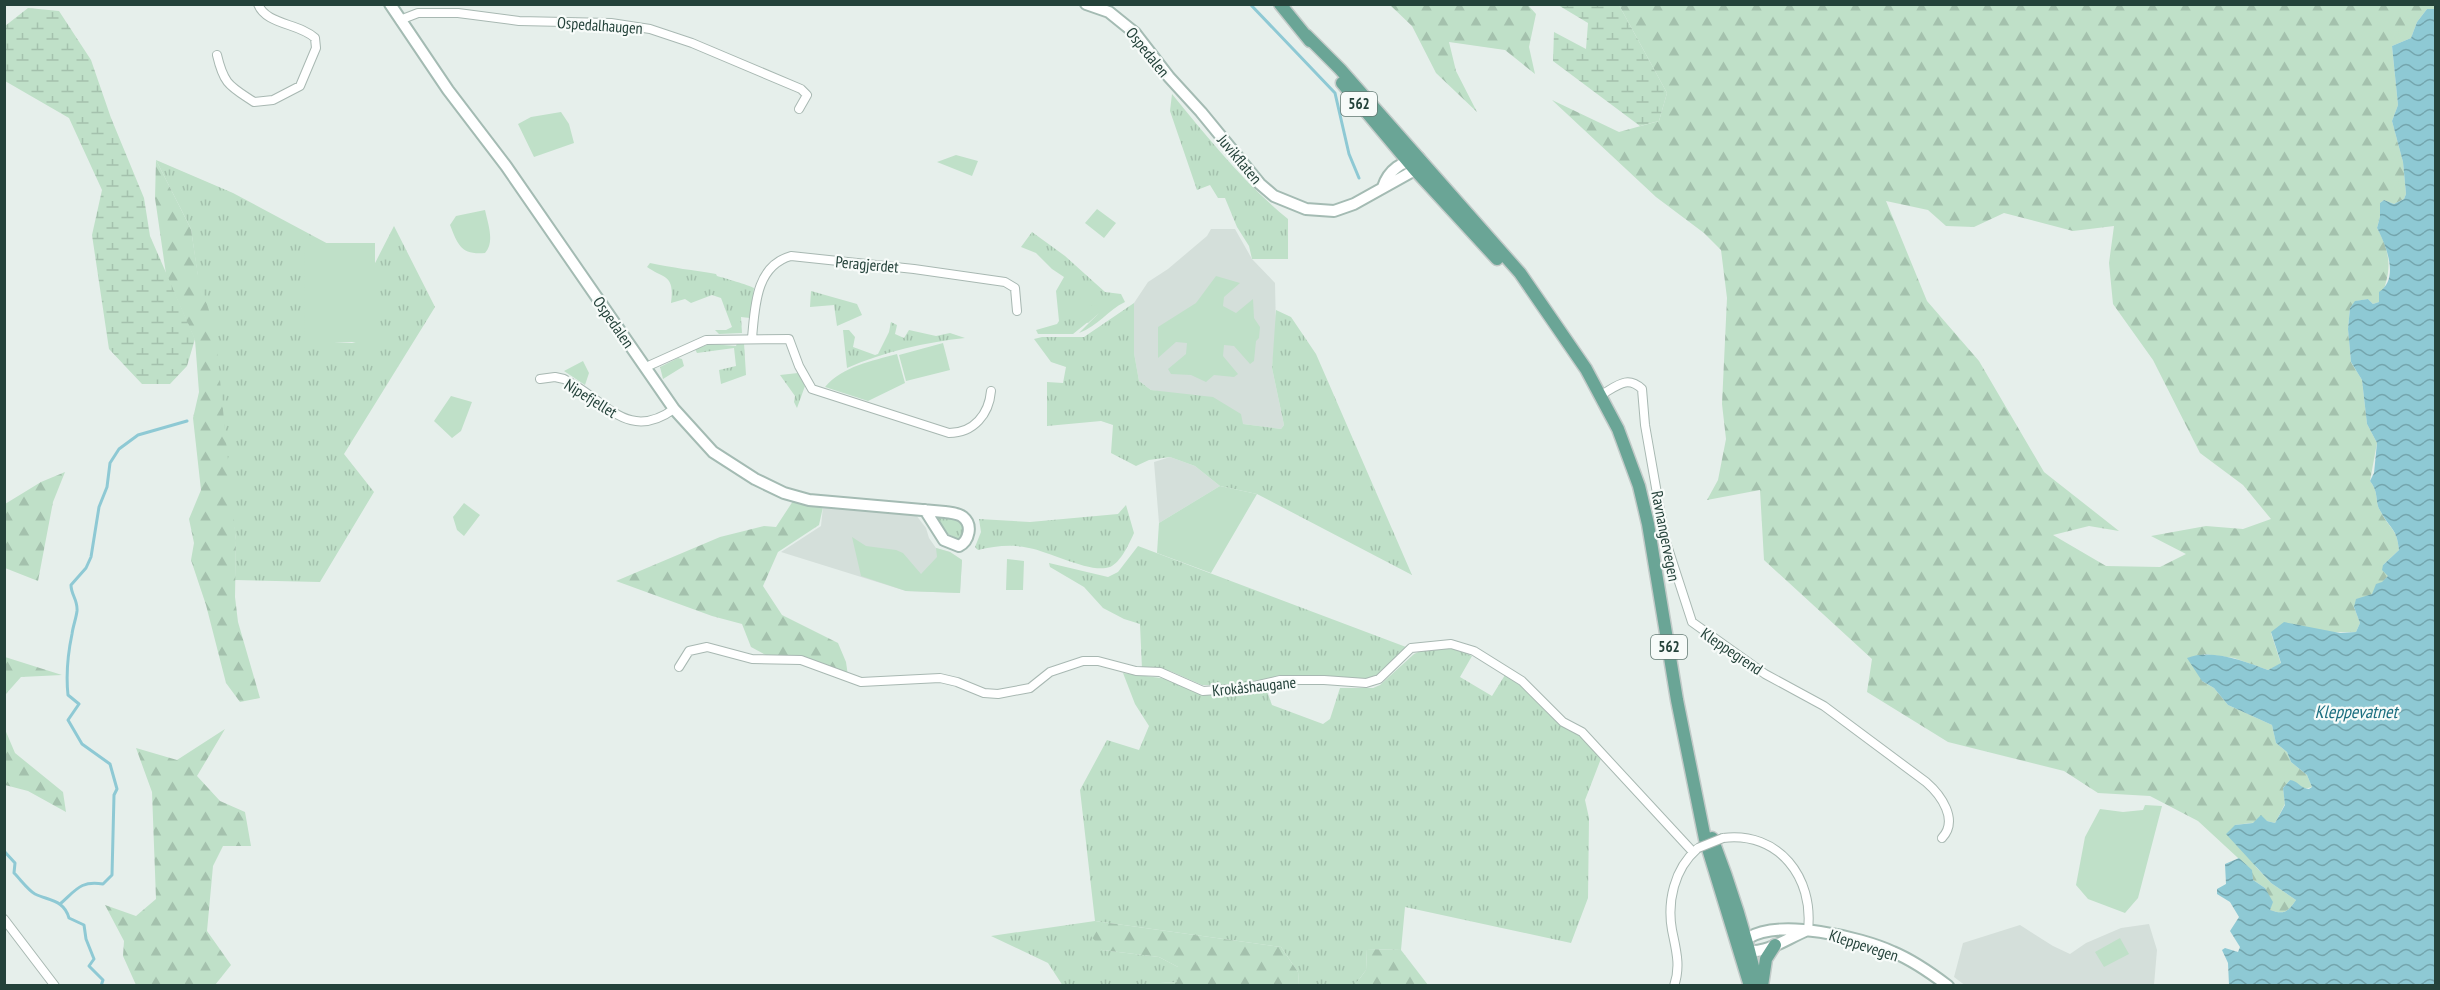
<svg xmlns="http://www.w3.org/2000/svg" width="2440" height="990" font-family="'PT Sans Narrow',sans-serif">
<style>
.built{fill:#d4dfda}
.grass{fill:url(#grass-tufts)}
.forest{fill:url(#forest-firs);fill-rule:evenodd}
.wetland{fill:url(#wetland-marsh)}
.park{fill:#bfe0c8}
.water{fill:url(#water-waves)}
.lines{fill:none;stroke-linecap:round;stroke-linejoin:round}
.stream{stroke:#8ec9d4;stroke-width:3}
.street-casing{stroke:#a8b8b2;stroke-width:10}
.secondary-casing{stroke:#a4bbb3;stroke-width:14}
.primary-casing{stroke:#c2cac8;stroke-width:15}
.street{stroke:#fff;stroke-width:8}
.secondary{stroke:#fff;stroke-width:10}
.primary{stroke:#6aa596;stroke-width:12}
.street-bridge-casing{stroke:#a8b8b2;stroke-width:10;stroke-linecap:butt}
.street-bridge{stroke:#fff;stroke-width:8}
.labels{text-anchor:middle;stroke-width:4.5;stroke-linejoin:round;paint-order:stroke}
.shield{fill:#f7fbf9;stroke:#637a73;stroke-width:1.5}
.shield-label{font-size:15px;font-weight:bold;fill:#24423a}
.street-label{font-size:16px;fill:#24423a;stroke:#f7fbf9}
.water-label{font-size:18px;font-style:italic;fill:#1c6f80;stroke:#f7fbf9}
</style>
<defs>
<pattern id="grass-tufts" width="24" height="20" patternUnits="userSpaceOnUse" patternTransform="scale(1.5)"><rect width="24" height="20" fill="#bfe0c8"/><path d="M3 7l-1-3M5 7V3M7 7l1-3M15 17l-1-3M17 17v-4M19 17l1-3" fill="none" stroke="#a4c1ad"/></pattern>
<pattern id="forest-firs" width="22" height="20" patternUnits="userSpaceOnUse" patternTransform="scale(1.5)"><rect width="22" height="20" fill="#bfe0c8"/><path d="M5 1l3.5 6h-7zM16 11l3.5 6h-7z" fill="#a4c1ad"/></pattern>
<pattern id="wetland-marsh" width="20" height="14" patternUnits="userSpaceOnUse" patternTransform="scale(1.5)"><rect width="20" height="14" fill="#bfe0c8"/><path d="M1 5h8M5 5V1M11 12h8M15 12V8" fill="none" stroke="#a4c1ad"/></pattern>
<pattern id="water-waves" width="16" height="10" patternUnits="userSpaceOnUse" patternTransform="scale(1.5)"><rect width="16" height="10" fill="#8ec9d4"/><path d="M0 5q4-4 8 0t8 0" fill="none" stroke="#74a5ad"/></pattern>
</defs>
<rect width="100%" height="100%" fill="#e6efeb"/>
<path class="built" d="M1211,229h24l17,30 23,24 1,47 -4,38 12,57 -3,4 -38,-5 -62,-29 -30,-5 -12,-9 -5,-28v-50l14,-21 20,-13 39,-33z
M1170,457l25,9 25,20 -61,37 -5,-61z
M823,507l93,8 10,13 3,10 7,10 14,4 12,8 -2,33 -54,-2 -125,-39 40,-26z
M2149,924l8,26 -3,35 -188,1 -12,-9 9,-34 57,-18 33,21 17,8 16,-11 35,-15z"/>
<path class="grass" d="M1172,94c36,44 72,89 116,125v40h-36l-3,-13 -12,-19 -12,-29h-7l-8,-13 -13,5 -27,-79z
M156,160l77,33 99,53 2,96 18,1 19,-5 2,-71 21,-41 41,81 -91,147 30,38 -54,90 -85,-2 1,-40 -45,-311z
M1032,232l33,24 40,36 16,2 4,8c-17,8 -27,24 -46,31l20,-20 -26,21h-35l-2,-4 21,-6 2,-3 -3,-30 8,-14 -12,-8 -16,-16 -15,-6z
M650,263c23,5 43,7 66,11l1,2c7,2 32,9 37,12l-4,30 -9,-1 1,16 -23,1 -4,-4h11l6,-3 -11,-29 -9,-3 -21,8 -6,-4 -14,4c4,-29 -7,-24 -24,-36z
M811,291l46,13 5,11 -25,11 -3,-21 -24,2z
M1134,303v50l5,28 12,9 62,7 28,17 2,10 38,5 3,-4 -12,-57 4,-58 15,7 25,37 96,221 -155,-81 -37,-8 -25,-20 -25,-9 -21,3 -13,6 -25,-13 2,-28 -12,-4 -54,5v-44l16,1 3,-16 -15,-5 -17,-23 8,-2h42z
M891,322l6,3 -2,9 9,4 5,-8 27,6 14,-3 15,5c-39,4 -82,14 -118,30l-4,-38h6l6,7 -2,10 22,8 3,-1 11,-22z
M737,343h7l2,32 -25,9 -2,-14 17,-4 -2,-18 -37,5 -2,-4 15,-5 26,2z
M678,358l4,1 2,7 -21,13 -3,-12z
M798,373l7,13 -8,22 -3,-6 1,-6 -15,-21z
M1126,505l8,28c-5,11 -13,29 -24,34 -19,7 -59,-15 -81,-19 -17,-4 -34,-2 -51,2l-3,-3 6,-15 -2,-13 51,3 88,-8z
M935,516l21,3 7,4 2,10 -5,7 -12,-6z
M1138,546l268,101 -17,21 -16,11 -14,2 -67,-5 -19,2 -22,7h-49l-32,-14 -28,-2 -2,-45 -16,-5 -21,-11 -19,-21 -34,-20 -1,-4 59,14 10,-5z
M1431,646l21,1 20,9 -12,21 32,19 13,-21c36,22 67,50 97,81l-17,44 4,18 -1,80 -17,45 -166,-36 -4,43 -34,-1 -1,21 -11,15 -56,1 -1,-14 -17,-25 -186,-26 7,29 57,7 19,10v15l-18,1v3h-97l-15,-23 -57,-27 104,-15 -15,-131 27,-50 32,10 10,-24 -14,-22 -12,-31 45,6 40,16h24l34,-6 6,16 51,19 7,-5 10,-31h33l7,-3 34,-31z"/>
<path class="forest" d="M1390,5h138l8,9 -7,33 6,27 -30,-24 -56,-8 7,29 21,41 -41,-39 -24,-47z
M1619,5h816v4h-8l-10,13 -6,16 -19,8 6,59 -6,16 11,41 3,32 -2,5 -10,5 -10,-4 -4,3v14l-3,11c16,29 14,45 2,74l-6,2 -5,-5 -12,2 -6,7 -2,21 3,33 11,18 5,44 10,19 -7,38c10,13 4,21 11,31 9,18 16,16 18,38l-16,15 6,10 -17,19 -18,13 6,16 -4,9 -85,1 10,31 -13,6 -34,-12 -30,-4 -2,27 12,7 14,17 44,20 4,18 11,9 4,10 16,13 5,12 -8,2 -14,-9 -7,8 2,16 -10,19 -8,-2 -32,4 21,42 15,16 25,17c-8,12 -12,15 -26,10l-5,-22 -12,-8 -2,-10 -53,-49 -48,-25 -52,-3 -34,-22 -116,-29 -81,-50 5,-33 -108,-99 -4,-70 -53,10 11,-20 8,-41 -4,-35 5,-106 -6,-48 -17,-17 -48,-36 -104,-97 67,32 40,-11 8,-28zM1886,201l42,9 18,16 28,1 30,-14 69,18 41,-5 -5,37 4,41 40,56 47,93 43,32 28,34 -28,10 -37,-3 -55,10 35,18 -26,13 -54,-1 -53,-31 36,-9 30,5 -75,-59 -65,-111 -52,-60z
M156,160l35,69 7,46 17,55 21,210 -1,57 3,25 22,76 -20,4 -14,-19 -20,-78 -15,-45 3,-17 -5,-24 12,-29 -8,-72 6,-26 -4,-52 -29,-66 -11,-76z
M65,472l-12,30 -15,79 -33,-13v-64l36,-22z
M793,501l30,6 -4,18 -41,27 -15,34 19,29 56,28 8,19 2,14 -42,-18 -33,1 -22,-12 -9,-23 -30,-8 -96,-35 104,-44 44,-11 12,1z
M5,657l57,18 -41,2 -16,18z
M4,727l11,26 48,39 3,20 -38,-21 -23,-6z
M225,729l-28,47 23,25 25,11 6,34h-28l-10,20 -6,65 24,34 -16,20h-79l-13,-29 1,-15 -19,-36 31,11 20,-17 -4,-107 -16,-44 41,12z
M1095,921l186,26 17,25 1,13h-139l-1,-2 19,-1v-15l-19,-10 -57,-7 -11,-14z
M1367,949l34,1 27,35h-73l11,-15z"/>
<path class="wetland" d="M1558,5h61l48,88 -8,28 -19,5 -87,-65 1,-29 32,17 2,-26z
M28,8l31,3 32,49 20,58 33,80 6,38 45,103 -8,27 -17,18h-28l-33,-35 -17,-114 10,-45 -33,-72 -64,-37v-55z"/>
<path class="park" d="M561,112l8,12 5,19 -40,14 -16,-33 13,-7z
M956,155l22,6 -6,15 -35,-14z
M1097,209l19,14 -12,15 -19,-15z
M485,210c3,14 10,32 0,43 -24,2 -27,-8 -35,-28l6,-9z
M304,243h71v99h-70z
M1216,276l24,7 -16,14 -1,9 13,7 17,-14 1,19 6,9 -1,11 -3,3 -2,20 -4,3 -16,-18 -10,-1 -1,11 15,18 -4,3 -20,-2 -8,7 -15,-7 -20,-1 -3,-5 18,-15 1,-11 -11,-1 -18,16v-31l38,-24z
M1082,297h7l1,9 7,-1 2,8 -11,10 -10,-6v-17z
M943,343l7,27 -44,11 -7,-26z
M897,354l8,29 -37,18 -43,-14c18,-21 47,-26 72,-33z
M583,361l6,12 -4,12 -21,-14z
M451,396l21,6 -11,29 -9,7 -18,-17z
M1220,486l37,8 -46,79 -54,-20 2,-30z
M464,503l16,12 -16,21 -7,-6 -4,-13z
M852,537l14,9 30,4 7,3 18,21 16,-17 -1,-9 14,4 12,8 -2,33 -54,-2 -45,-15z
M1007,559l17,2 -1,29h-17z
M2145,805l17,1 -24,92 -13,15 -37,-14 -12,-14 9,-48 15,-28 23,3 20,-2z
M2120,938l9,16 -25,13 -9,-15z"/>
<path class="water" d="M2427,9h9l-1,976h-206l-1,-22 -6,-13 3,-2 13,4 2,-5 -10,-16 9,-14 -9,-15 -13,-8v-5l9,-5 -1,-20 14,-6 13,12 1,10 12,8 8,14 -3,8c14,5 18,2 26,-10l-25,-17 -45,-49 9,-9 18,-2 8,-8 6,6 8,2 10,-18 -2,-17 7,-8c7,0 11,9 19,9l3,-2 -5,-12 -16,-13 -4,-10 -11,-9 -4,-18 -44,-20 -14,-17 -12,-7 -15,-23c24,-10 57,3 81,12l13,-7 -10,-31 13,-10 56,11 16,-1 4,-9 -6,-16 2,-8 16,-5 4,-10 6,-2 6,-6 -6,-6 1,-5 16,-15c-2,-22 -9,-21 -18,-38 -7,-10 -1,-18 -11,-31l4,-8 3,-30 -10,-19 -5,-44 -11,-18 -3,-33 2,-21 5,-7 13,-2 5,5 6,-2v-10c21,-13 7,-47 -2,-64l3,-11v-14l4,-3 10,4 10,-5 2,-5 -3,-32 -11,-41 6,-16 -6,-59 19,-8 6,-16z"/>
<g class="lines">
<path class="stream" d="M1250,4l85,89 14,61 10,24
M4,851l11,12 -1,10c7,7 14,17 21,21 15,7 29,6 34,24l15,7 2,14 8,20 -5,7 14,14 -2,6
M60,904c16,-14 21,-24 43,-20l9,-9 2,-80 3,-6 -7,-25 -28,-20 -14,-24 11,-16 -11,-9c-2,-19 0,-42 4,-61 1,-8 4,-15 5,-23 1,-11 -6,-16 -6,-26l15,-17 5,-11 8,-50 8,-20 3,-24 9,-14 19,-14 49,-14"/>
<defs>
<path id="street" d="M400,20l18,-7h40l61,8 92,2 39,6 42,14 109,46 6,6 -8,14
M217,55c7,30 13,31 37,47l19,-2 27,-14 16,-38 -1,-10c-16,-15 -49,-13 -57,-34
M752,338c3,-30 3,-72 39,-82l123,13 91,13 10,6 2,23
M646,367l60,-27 83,-1 10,27 13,23 137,44c25,0 40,-19 42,-42
M540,379l15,-2 9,2c41,20 63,64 110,30
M1601,395c16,-9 26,-20 41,-6l3,36 20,114 27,83 73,52 59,32 102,76c15,13 33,38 16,56
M679,667l10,-16 18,-4 45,12 49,1 60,22 79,-4 17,4 27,11 14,1 32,-6 20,-16 33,-11h15l38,10 24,1 43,19 42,-3 35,-8h44l42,3 13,-4 32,-31 40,-4 23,7 48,30 41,41 19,10 111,120
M1723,838c56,-7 91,40 85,92
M4,919l51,67
M1674,986c7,-20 2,-36 -2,-56 -5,-28 2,-61 25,-81"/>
<path id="secondary" d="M390,4l58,86 58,76 168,243 39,43 42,27 29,14 25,7 136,12c6,1 13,1 18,5 10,8 6,24 -4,29l-15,-6 -19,-30
M1086,4l23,8 26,21 34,44 32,35 59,72 14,12 32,13 28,2 20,-7 61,-34 4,-12c-17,4 -30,11 -36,29
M1808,930c-22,8 -45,28 -69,19 3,-4 6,-9 9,-11 32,-20 112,-1 145,14 19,8 38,21 55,34"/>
<path id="primary" d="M1280,4l30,37
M1306,35l34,34 180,204 66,96 32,60 21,57 9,38 29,176 28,139 45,147
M1342,83l73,87 82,89
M1712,838c19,49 34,97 46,148
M1762,986l4,-27 9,-14"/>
</defs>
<use href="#street" class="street-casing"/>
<use href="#secondary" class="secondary-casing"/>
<use href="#primary" class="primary-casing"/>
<use href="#street" class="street"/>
<use href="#secondary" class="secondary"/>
<use href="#primary" class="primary"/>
<defs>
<path id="street-bridge" d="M1698,848l25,-10"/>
</defs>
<use href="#street-bridge" class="street-bridge-casing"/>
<use href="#street-bridge" class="street-bridge"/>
</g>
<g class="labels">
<g class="shield">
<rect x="1341" y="92" width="36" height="24" rx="4.5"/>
<rect x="1651" y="635" width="36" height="24" rx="4.5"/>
</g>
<g class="shield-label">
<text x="1359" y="109">562</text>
<text x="1669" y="652">562</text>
</g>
<g class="street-label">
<text transform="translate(600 25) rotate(4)" y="6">Ospedalhaugen</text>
<text transform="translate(1148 52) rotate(51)" y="6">Ospedalen</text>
<text transform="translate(1240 159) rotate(50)" y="6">Juvikflaten</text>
<text transform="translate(867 264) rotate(5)" y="6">Peragjerdet</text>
<text transform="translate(614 322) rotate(55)" y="6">Ospedalen</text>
<text transform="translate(591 398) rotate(32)" y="6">Nipefjellet</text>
<text transform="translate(1666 536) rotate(79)" y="6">Ravnangervegen</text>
<text transform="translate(1732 651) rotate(34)" y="6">Kleppegrend</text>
<text transform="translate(1254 686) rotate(-6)" y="6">Krokåshaugane</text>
<text transform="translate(1864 945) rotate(18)" y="6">Kleppevegen</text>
</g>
<g class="water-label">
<text x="2356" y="718">Kleppevatnet</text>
</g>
</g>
<rect width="2440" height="990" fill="none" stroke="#24423a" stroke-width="12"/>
</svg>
